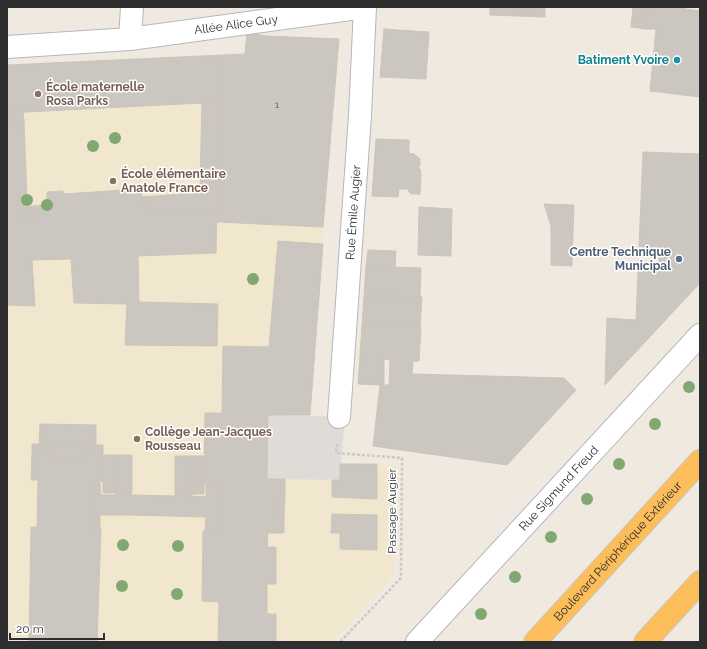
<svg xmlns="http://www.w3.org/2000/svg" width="707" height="649" font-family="Raleway,sans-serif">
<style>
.education{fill:#f1e7cf}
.plaza{fill:#dfdcd7}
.building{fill:#cbc6bf;stroke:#ccc5b9;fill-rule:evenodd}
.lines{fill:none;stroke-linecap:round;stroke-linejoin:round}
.pedestrian-casing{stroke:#b4b6c2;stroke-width:24}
.minor-casing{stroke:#b4b6c2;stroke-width:24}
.trunk-casing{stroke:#c9c9c9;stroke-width:24}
.path{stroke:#c9c9c9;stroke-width:2.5;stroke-dasharray:3 2;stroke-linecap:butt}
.pedestrian{stroke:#fff;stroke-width:22}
.minor{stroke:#fff;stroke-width:22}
.trunk{stroke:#fcbe5b;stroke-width:22}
.tree{fill:#82a871}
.culture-dot{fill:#0f9aa8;stroke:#fff;stroke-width:1.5}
.education-dot{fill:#8d6e63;stroke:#fff;stroke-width:1.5}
.service-dot{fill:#5c6f8a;stroke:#fff;stroke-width:1.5}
.labels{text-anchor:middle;stroke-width:3;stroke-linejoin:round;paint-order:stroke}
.number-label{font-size:10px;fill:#555452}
.street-label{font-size:12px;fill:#2e2e2e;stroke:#fff}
.culture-label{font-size:12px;font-weight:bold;fill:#0d838f;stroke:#fff;text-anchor:end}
.education-label{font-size:12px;font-weight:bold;fill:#785e54;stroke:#fff;text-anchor:start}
.service-label{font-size:12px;font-weight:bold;fill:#4e5e75;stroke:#fff;text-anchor:end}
</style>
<rect width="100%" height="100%" fill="#f0e9e0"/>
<path class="education" d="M223,55l-6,167 106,5 -13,188h-42l-1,64 73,1v-16l56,1 -2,111 -62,66h-323l-2,-20v-557z"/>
<path class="plaza" d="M268,415l77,2 -5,63 -73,-1z"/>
<path class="building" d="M490,7h55v10l-55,-2z
M633,7h15l-2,22 -15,-2z
M648,7h37v2l15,2v86l-50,-6 6,-62h-10z
M384,29l45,3 -3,47 -46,-2z
M247,33l20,3 72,3 -16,188 -106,-5 6,-167 22,-1z
M223,55l-2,47 -214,11v-48z
M221,102l-4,107 -67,4 -1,-9 -6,1 -1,-8 52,-4 6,-7 2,-83z
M23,112l1,9 -17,1v-9z
M24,121l3,79 -4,7 1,10h11l-1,-11 13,-1v-13l16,-1v3l78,-5 2,16 6,-1 1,9 67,-4 -1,44 -78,3 1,46 79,2 -1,42 -92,-1 2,-41 -53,-1 -3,-44 -39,1 3,46 -28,-1v-183z
M376,139l33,1v13l5,1 6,5v6l-2,4h2l1,6 -1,19h-9l-4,-5h-8l-1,8 -26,-1z
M643,152l57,2v129l-95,102 2,-67 29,2 2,-49 21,1v-25h-20z
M544,204l30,1 -2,61 -21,-1v-39z
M34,206l1,11h-11l-1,-10z
M419,207l33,2 -1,47 -33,-1z
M278,241l45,3 -13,171h-42l-1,64h18v19h-10v17h9v18h-16l-1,14h9v37h-9v30h9v28h-58l1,-40 -17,-1 1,-70h17l1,-47 -17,-1 1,-70h17l1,-67 46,1z
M368,250l28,1 -1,16 -29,-1z
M366,266l55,2 -1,29 -56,-1z
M364,296l58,1 -2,30 -58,-1z
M362,326l59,1 -2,34h-6l-1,13 152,4 12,12 -69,75 -134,-19 7,-61 -22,-1zM384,359l6,1 -1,25h-5z
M40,424l56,1v20l-57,-1z
M32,444l71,1v8h-20v10l-31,-1v-9l-20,-1z
M32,452l20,1v9l31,1v-10h20v28h-12v48h10l-4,113h-68l2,-115h6l1,-47h-7z
M103,455h13l-1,38h-12z
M116,455h16v38h-17z
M175,456h17v38l-17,-1z
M192,456h13l-1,38h-12z
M340,464h37v35l-45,-2v-17h8z
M91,481l9,1 1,13h15l-1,-2h16v2l44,1v-3l17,1 -1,2 15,1v-13h15l-1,47h-15l1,-14 -75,-2h-31v14h-9z
M275,498h10l-1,17h-9z
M332,514l45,1v35l-37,-1v-16h-9z"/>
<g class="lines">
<defs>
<g id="pedestrian">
<path id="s1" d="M130,39l235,-32"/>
<path d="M7,47l123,-8 2,-32"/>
</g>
<g id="minor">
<path id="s2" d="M339,417l21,-302 5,-108"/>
<path id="s3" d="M417,642l283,-307"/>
</g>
<g id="trunk">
<path id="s4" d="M535,642l165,-181"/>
<path d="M645,642l55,-60"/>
</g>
</defs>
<use href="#pedestrian" class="pedestrian-casing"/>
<use href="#minor" class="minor-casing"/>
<use href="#trunk" class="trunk-casing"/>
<path class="path" d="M337,444l-1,9 66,5 -1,120 -61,64"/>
<use href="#pedestrian" class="pedestrian"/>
<use href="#minor" class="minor"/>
<use href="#trunk" class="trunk"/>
</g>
<g class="tree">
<circle cx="115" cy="138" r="6"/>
<circle cx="93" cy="146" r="6"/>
<circle cx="27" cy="200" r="6"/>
<circle cx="47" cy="205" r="6"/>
<circle cx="253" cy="279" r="6"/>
<circle cx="689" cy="387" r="6"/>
<circle cx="655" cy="424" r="6"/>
<circle cx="619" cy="464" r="6"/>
<circle cx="587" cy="499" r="6"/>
<circle cx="551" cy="537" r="6"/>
<circle cx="123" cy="545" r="6"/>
<circle cx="178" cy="546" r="6"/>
<circle cx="515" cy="577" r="6"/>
<circle cx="122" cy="586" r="6"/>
<circle cx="177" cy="594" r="6"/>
<circle cx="481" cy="614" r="6"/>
</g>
<circle class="culture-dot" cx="677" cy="60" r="4"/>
<g class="education-dot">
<circle cx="38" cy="94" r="4"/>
<circle cx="113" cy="181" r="4"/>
<circle cx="137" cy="439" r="4"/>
</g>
<circle class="service-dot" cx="679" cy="259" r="4"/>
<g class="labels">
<g class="number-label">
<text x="277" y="108">1</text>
</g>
<g class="street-label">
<text dy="4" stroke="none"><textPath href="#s1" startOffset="107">Allée Alice Guy</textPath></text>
<text dy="4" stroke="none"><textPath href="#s2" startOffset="205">Rue Émile Augier</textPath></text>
<text dy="4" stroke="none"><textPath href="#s3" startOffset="209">Rue Sigmund Freud</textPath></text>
<text transform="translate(392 511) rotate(-90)" y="4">Passage Augier</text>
<text dy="4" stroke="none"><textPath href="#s4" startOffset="123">Boulevard Périphérique Extérieur</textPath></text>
</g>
<g class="culture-label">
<text x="669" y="64">Batiment Yvoire</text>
</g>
<g class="education-label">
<text x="46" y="91">École maternelle<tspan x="46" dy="14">Rosa Parks</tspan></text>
<text x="121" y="178">École élémentaire<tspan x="121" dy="14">Anatole France</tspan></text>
<text x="145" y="436">Collège Jean-Jacques<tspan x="145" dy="14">Rousseau</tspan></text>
</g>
<g class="service-label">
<text x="671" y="256">Centre Technique<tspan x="671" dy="14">Municipal</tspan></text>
</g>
</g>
<rect width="707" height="649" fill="none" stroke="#2e2e2e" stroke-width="16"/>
<path d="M10 633v6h94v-6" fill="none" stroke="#2e2e2e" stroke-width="2"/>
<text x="16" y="633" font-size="12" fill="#2e2e2e" stroke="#ffffff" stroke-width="3" paint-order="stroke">20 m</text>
</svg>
